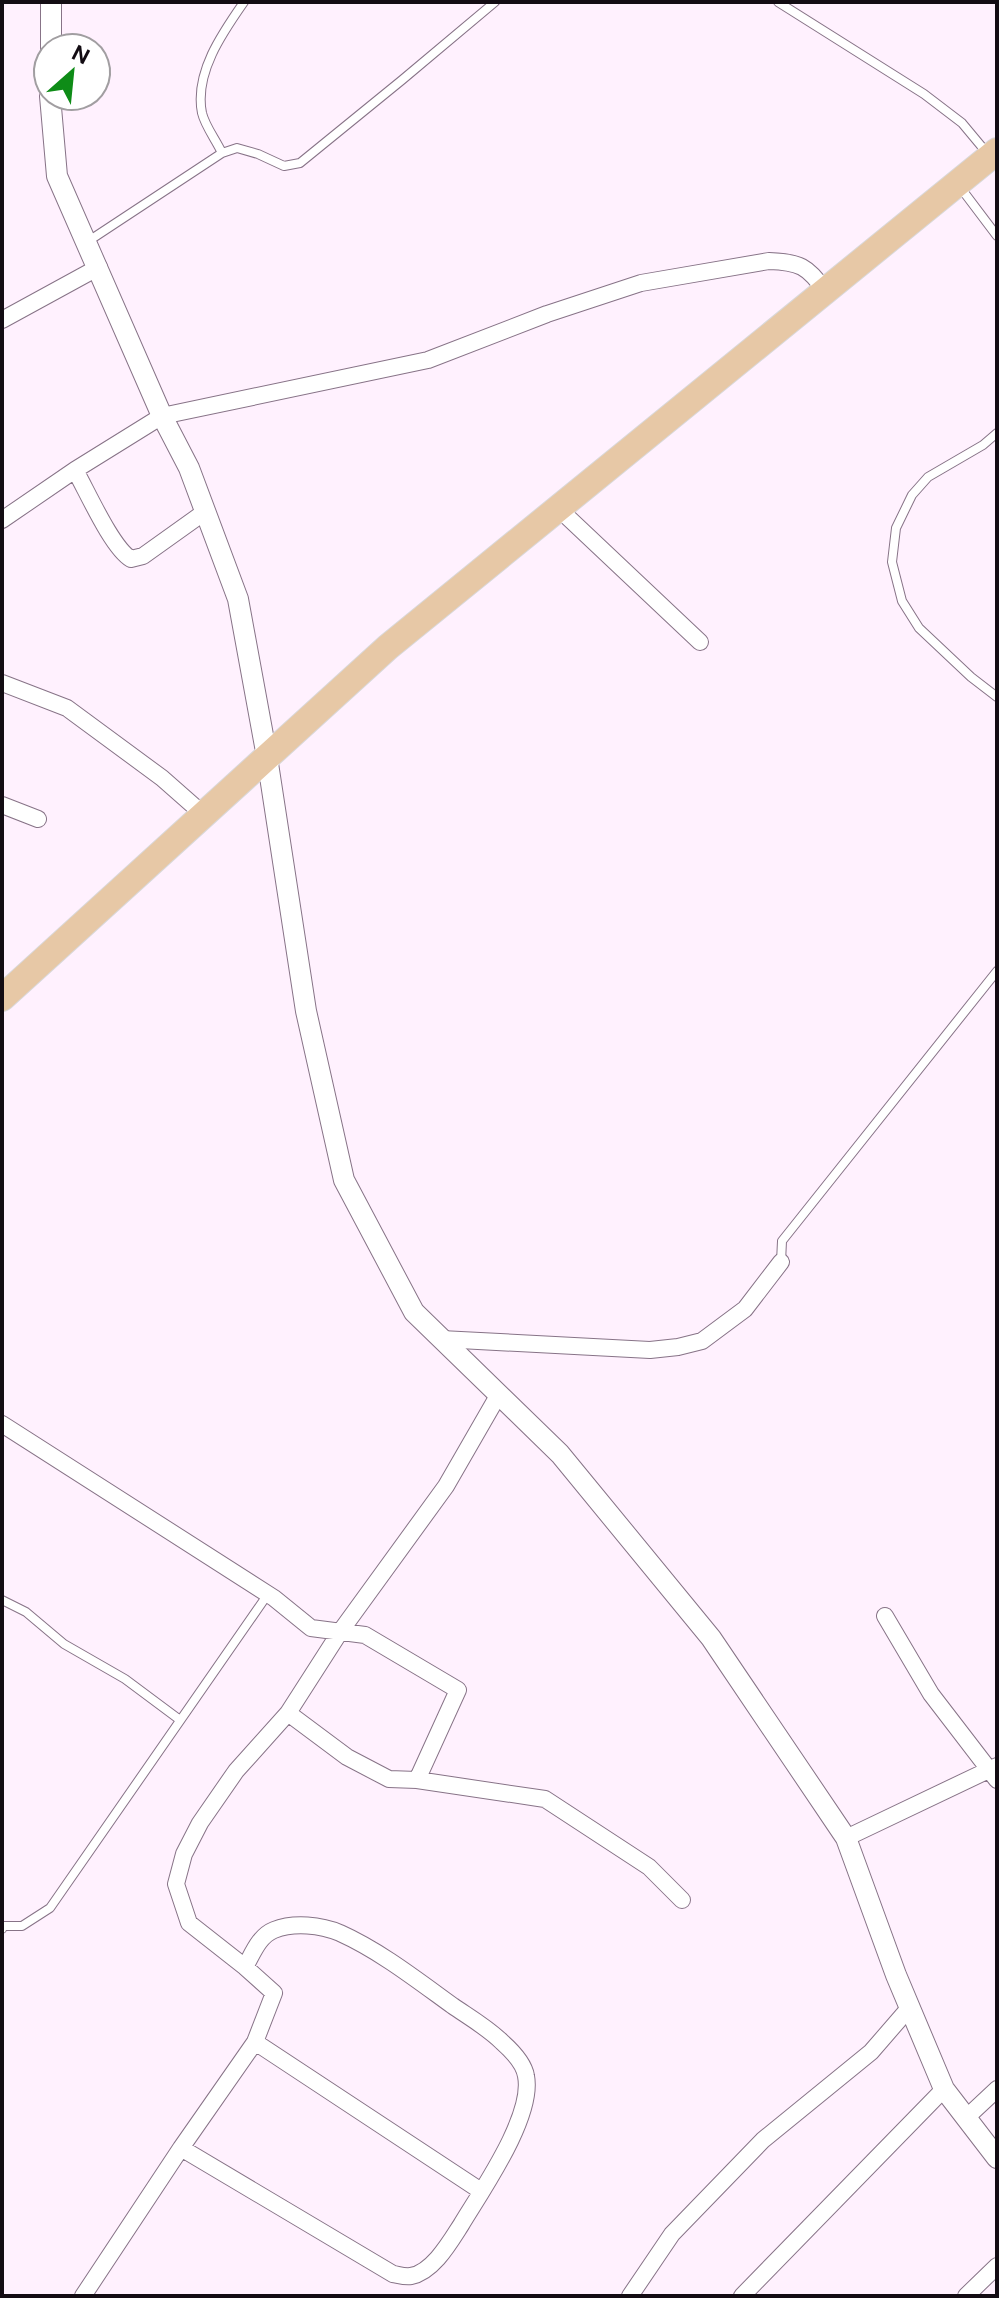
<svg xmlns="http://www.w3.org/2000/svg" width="999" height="2298" font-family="'DM Sans',sans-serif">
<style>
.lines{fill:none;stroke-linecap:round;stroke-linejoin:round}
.service-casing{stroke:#877387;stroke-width:10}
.minor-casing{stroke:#877387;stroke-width:18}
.tertiary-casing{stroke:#877387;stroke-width:22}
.primary-casing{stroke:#d9d8d9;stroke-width:28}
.service{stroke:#fff;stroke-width:8}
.minor{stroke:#fff;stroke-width:16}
.tertiary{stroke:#fff;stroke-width:20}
.primary{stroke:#e7c8a6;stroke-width:26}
</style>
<rect width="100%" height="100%" fill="#fff1fe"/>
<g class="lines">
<defs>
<path id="service" d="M778,2l146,92 38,29 25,30
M222,153c-6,-13 -17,-27 -20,-40 -8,-40 21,-81 42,-111
M960,187l37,49
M87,242l135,-89 15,-5 21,6 26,12 16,-3 102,-83 93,-78
M997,433l-14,12 -55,32 -16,18 -16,33 -4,34 10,39 17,27 52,49 26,20
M781,1262l1,-21 215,-270
M2,1600l24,12 38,32 61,35 55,41
M2,1929v-3h20l28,-18 218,-314"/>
<path id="minor" d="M2,320l97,-53
M75,470c12,21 37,78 56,89l12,-3 63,-45
M558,508l142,134
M2,520l73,-50 87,-54 266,-56 119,-46 94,-31 128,-22c30,1 39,5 56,30
M2,683l65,25 95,70 42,37
M2,805l36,14
M441,1339l209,11 28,-3 24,-6 43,-32 36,-47
M2,1424l272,174 37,30 54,7 93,55 -41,90
M885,1616l46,78 66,86
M288,1713l59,44 42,22 28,1 128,19 104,68 33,33
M846,1838l151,-72
M255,2042l226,149
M966,2118l31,-29
M181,2148l212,126c6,1 12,3 18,2 22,-4 39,-34 50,-51 21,-35 73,-109 65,-149 -2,-13 -15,-26 -24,-34 -14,-14 -33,-25 -49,-36 -36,-26 -73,-55 -113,-73 -19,-8 -46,-11 -66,-3 -15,6 -21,23 -29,37
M83,2296l98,-148 74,-106 19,-49 -29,-26 -56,-44 -13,-39 8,-30 16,-31 36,-52 52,-58 52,-81 106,-146 53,-92
M630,2296l42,-62 91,-94 108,-88 39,-45
M742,2296l202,-207
M966,2296l31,-30"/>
<path id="tertiary" d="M51,48v-46
M50,96l7,80 105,240 27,52 49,131 29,158 39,254 38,169 70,132 146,142 151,184 135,200 50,137 48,114 53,69"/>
<path id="primary" d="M2,998l386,-351 609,-496"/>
</defs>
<use href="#service" class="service-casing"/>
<use href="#minor" class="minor-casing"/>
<use href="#tertiary" class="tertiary-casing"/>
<use href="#primary" class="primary-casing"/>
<use href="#service" class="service"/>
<use href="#minor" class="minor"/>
<use href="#tertiary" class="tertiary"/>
<use href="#primary" class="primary"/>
</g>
<rect width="999" height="2298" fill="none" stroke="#130c13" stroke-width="8"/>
<g transform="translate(72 72) rotate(27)"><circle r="38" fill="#ffffff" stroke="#a19ea1" stroke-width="2"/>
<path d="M0-6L14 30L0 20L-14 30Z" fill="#0e8c17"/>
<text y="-12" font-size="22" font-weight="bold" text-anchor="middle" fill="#130c13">N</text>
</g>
</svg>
